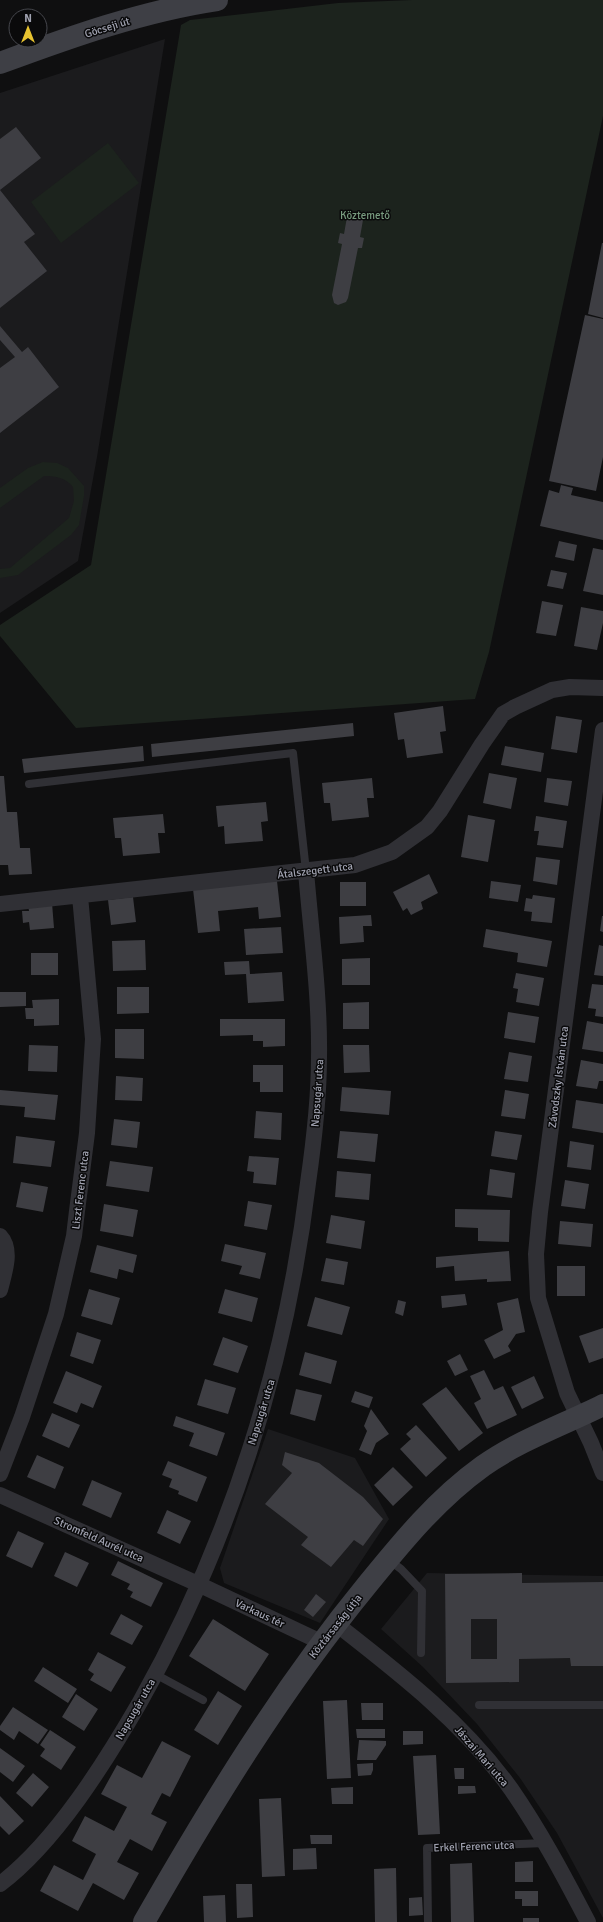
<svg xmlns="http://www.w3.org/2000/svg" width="603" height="1922" font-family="Signika,sans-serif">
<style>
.built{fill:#1b1b1d}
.green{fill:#1c231d}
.building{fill:#3e3e43;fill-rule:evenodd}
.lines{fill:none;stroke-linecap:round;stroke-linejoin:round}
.lane{stroke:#303035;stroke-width:8}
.street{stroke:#303035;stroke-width:16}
.secondary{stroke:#3e3f45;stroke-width:22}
.labels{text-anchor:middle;stroke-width:3;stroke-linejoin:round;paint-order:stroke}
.street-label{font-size:11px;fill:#a1a3b1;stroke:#0a0a0b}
.park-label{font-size:11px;fill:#789b7f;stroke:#0a0a0b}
</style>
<rect width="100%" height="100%" fill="#0f0f10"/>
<path class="built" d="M165,39l-68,418 -19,104 -78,52v-520z
M268,1429l87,29 34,61 -69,104 -96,-40 -4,-15z
M427,1573l176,3v342l-46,-85 -37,-55 -43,-54 -54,-57 -42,-38z"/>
<path class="green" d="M412,0h191v116l-114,536 -14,47 -399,29 -76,-92v-11l91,-60 90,-540 9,-5 148,-17z
M108,143l31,40 -78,60 -30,-41z
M43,462l14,1 11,5 16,18v10l-5,29 -8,10 -53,40 -18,3v-9l10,-1 59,-50 5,-17 -1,-14c-7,-9 -17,-11 -29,-11l-44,32v-20l28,-20z"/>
<path class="building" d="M16,127l25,31 -41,32 35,44 -11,8 23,29 -47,37v-169z
M347,217l16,3 -3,17 4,1 -2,10h-4l-10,50 -2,4 -8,3 -4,-2 -2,-8 10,-51 -4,-1 2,-10 4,1z
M602,243h1v75l-15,-4z
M585,315l18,4v138l-7,34 -47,-10z
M0,326l22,26 6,-5 31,40 -59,46v-65l15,-11 -15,-17z
M561,485l12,3 -2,7 32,7v38l-63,-14 9,-36 10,3z
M559,541l18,4 -3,16 -19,-4z
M593,548l10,2v45l-20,-4z
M551,570l16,3 -4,16 -16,-3z
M542,601l21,4 -7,31 -20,-3z
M581,607l22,4v12l-6,27 -23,-4z
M443,706l3,25 -6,1 3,21 -36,5 -3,-19 -6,1 -4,-27z
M556,716l26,4 -5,33 -26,-4z
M353,723l1,13 -202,21 -1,-13z
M143,746l1,15 -120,12 -2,-14z
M505,746l39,7 -3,19 -40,-7z
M489,773l28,5 -6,31 -28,-6z
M0,776h4l3,36h10l3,36h10l2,26 -23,1 -1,-10h-8z
M372,778l2,20h-7l2,19 -37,4 -2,-18h-6l-2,-20z
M547,778l25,3 -4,25 -24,-4z
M266,802l2,19 -7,1 2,19 -38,3 -1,-18 -6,1 -2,-21z
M163,814l2,19h-7l2,20 -37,3 -2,-18h-6l-2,-20z
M468,815l27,5 -7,42 -27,-5z
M536,816l31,5 -4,27 -26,-3 2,-14h-5z
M536,857l24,3 -3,25 -24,-4z
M429,874l9,19 -17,9 2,7 -12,6 -4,-7 -4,3 -10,-19z
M277,881l4,36 -22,2 -1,-12 -40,4 2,20 -22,2 -5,-44z
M491,881l30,4 -3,17 -29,-4z
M340,882h26v24h-26z
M533,895l22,3 -3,25 -21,-2 1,-9 -8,-1 2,-13 6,1z
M133,897l3,25 -25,3 -3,-25z
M52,903l2,25 -24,2 -1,-8 -6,1 -1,-12h7l-1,-6z
M371,915l1,11h-9l1,16 -24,2 -1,-27z
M602,916h1v16l-3,-1z
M281,927l2,26 -37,2 -2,-26z
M486,929l66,12 -5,26 -30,-5 1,-9 -35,-6z
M145,940l1,30 -33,1 -1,-30z
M599,945l4,1v30l-9,-1z
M31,953h27v22h-27z
M370,958v27h-28v-26z
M249,961l1,13 32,-2 2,29 -36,2 -2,-29 -21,1 -1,-13z
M516,973l28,5 -5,28 -23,-4 2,-13 -5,-1z
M592,984l11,1v32l-8,-1 1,-7 -8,-1z
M117,987h32v26l-32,1z
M0,992h26v14l-26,1z
M59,999v26l-25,1v-7h-8l-1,-11h8l-1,-8z
M369,1002v27h-26v-26z
M508,1012l31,5 -4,26 -31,-5z
M220,1019h65v27l-22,1v-6h-10v-6l-33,1z
M587,1021l16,3v28l-21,-3z
M115,1029h29v30l-29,-1z
M29,1045l29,1 -1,26 -29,-1z
M343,1045h26l1,27 -26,1z
M509,1052l23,4 -4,26 -24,-3z
M581,1060l22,4v17h-4l-2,8 -21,-3z
M253,1065h30v27h-23v-10h-7z
M116,1076l27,2 -1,23 -27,-1z
M342,1087l49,4 -2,24 -49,-4z
M0,1090l58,5 -3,25 -31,-3 1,-10 -25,-2z
M505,1090l24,4 -4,25 -24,-3z
M576,1100l27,4v29l-31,-5z
M256,1111l26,2 -1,27 -27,-2z
M114,1119l26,3 -3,26 -26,-3z
M340,1131l38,3 -3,28 -38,-4z
M495,1131l27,4 -5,25 -26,-4z
M16,1136l39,5 -4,26 -38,-4z
M570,1141l24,4 -3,25 -24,-3z
M249,1156l30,2 -3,27 -23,-2 1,-11 -7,-1z
M110,1161l43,6 -4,25 -43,-6z
M490,1169l25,4 -3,25 -25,-3z
M337,1171l34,3 -2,26 -34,-3z
M565,1180l24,4 -4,25 -24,-3z
M21,1182l27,5 -5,25 -27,-5z
M248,1201l24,4 -5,25 -23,-4z
M104,1204l34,6 -5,27 -33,-6z
M455,1209l55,1 -1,32 -31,-1v-13l-23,-1z
M331,1215l34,6 -4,28 -35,-6z
M560,1221l33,3 -2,23 -33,-3z
M225,1244l41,9 -6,26 -21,-5 3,-8 -21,-5z
M97,1245l40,10 -4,18 -14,-4 -2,10 -27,-7z
M509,1251l2,30 -24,1v-3l-32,2 -1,-15 -18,2v-11z
M326,1258l22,4 -4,23 -23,-4z
M557,1266h28v30h-28z
M89,1289l31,9 -8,27 -31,-9z
M225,1289l33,9 -6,24 -34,-9z
M465,1294l2,11 -25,3 -1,-12z
M315,1297l35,10 -8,28 -35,-9z
M518,1298l7,34 -9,2 -8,12 3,5 -17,8 -10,-19 19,-10 -6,-27z
M398,1300l8,2 -3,14 -8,-3z
M603,1328v30l-14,5 -10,-27z
M77,1332l24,8 -8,24 -23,-8z
M223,1337l25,9 -10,27 -25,-8z
M305,1352l32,9 -6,23 -32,-9z
M460,1354l8,16 -13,6 -8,-15z
M484,1370l10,20 9,-4 14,29 -30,14 -13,-26 7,-4 -11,-23z
M66,1371l36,15 -9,22 -12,-5 -4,10 -24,-10z
M534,1376l10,22 -22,11 -11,-22z
M205,1379l31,9 -8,26 -31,-9z
M446,1387l37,46 -24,18 -37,-47z
M296,1389l26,6 -7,26 -25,-7z
M355,1391l18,6 -4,11 -18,-6z
M371,1409l18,25 -13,9 -5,12 -12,-5 8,-19 -3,-5z
M52,1413l28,12 -11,23 -27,-12z
M176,1416l49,17 -8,23 -28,-10 5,-13 -21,-7z
M416,1425l31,33 -21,19 -26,-28 11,-10 -5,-5z
M285,1452l34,11 44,34 20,22 -20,27 -9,-6 -23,27 -30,-22 7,-8 -43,-33 27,-31 -10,-8z
M37,1455l27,12 -9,22 -28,-12z
M168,1461l39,16 -10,25 -19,-8 1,-3 -10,-4 3,-8 -10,-4z
M393,1467l20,20 -20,19 -19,-21z
M92,1480l30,13 -11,25 -29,-13z
M167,1510l24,11 -11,23 -23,-11z
M18,1531l26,12 -12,25 -26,-12z
M65,1552l24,11 -12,24 -23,-11z
M118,1561l45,22 -12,24 -21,-10 3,-5 -6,-3 3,-5 -19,-9z
M522,1573v10l81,-1v84h-32l-1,-8 -51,1v23l-73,1 -1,-109zM471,1619h26v40h-26z
M316,1594l10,8 -13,15 -9,-7z
M121,1614l22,12 -11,19 -22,-11z
M213,1619l56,35 -24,37 -56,-35z
M98,1652l28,15 -15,25 -21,-12 4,-6 -6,-4z
M43,1667l34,22 -9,14 -34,-22z
M218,1691l24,15 -24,39 -24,-15z
M76,1694l22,15 -14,22 -22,-14z
M347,1700l4,78 -24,1 -4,-78z
M361,1703h22v17h-21z
M13,1707l35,23 -10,14 -19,-13 -5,9 -14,-10v-4z
M356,1729h29v9h-28z
M50,1730l26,17 -15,23 -21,-14 5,-7 -5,-4z
M403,1731h20v13l-20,1z
M359,1740l27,1v4l-10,15h-19z
M162,1741l29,15 -21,41 -8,-4 -11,21 16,8 -15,29 -22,-12 -13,23 22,11 -15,27 -31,-17 -15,28 -38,-20 14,-26 29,15 13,-26 -24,-13 13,-25 29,15 13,-24 -26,-13 16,-29 25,13z
M0,1748l25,18 -12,16 -13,-10z
M436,1755l4,79 -22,1 -5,-79z
M373,1763v7l-2,5 -13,1 -1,-12z
M454,1768h10v11h-9z
M33,1773l16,14 -17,20 -16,-14z
M458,1786h17l1,7 -18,1z
M353,1787v17h-21l-1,-16z
M0,1796l24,25 -15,14 -9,-9z
M281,1798l4,78 -23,1 -3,-78z
M310,1835h22v9h-21z
M316,1848l1,21 -24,1v-21z
M533,1861v21h-18v-20z
M472,1863l2,59h-23l-1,-58z
M396,1868l1,54h-22l-1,-53z
M236,1884h16l1,33 -16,1z
M515,1891h23v15h-16v-7h-7z
M225,1895l1,27h-22l-1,-26z
M422,1897l1,18 -14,1v-18z
M523,1918h16v4h-16z"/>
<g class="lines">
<path class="lane" d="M29,784l264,-31 13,118
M389,1560l12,9 21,22 -1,62
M155,1674l48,26
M479,1705h124
M428,1922l-1,-74 118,-5"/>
<path class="street" d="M603,730l-63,482 -4,42 2,44 29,95 24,50 12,30
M0,904l355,-39 37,-13 35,-25 13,-16 42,-67 21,-30 12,-7 37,-17 18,-3 33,1
M0,1236c13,14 4,37 0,54
M0,1474l22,-57 34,-103 18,-78 3,-25 10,-78 6,-94 -13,-143
M0,1495l198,89 123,58
M335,1623c64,50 128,99 176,166 29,42 53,87 77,133
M0,1884c55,-41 106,-123 140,-182 90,-160 146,-337 168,-519 6,-42 11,-83 11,-125 1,-62 -8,-125 -13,-187"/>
<path class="secondary" d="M0,63c70,-26 143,-52 217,-63
M144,1922c67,-117 137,-232 223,-337 35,-43 70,-86 116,-119 37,-26 80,-41 120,-61"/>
</g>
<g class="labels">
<g class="street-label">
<text transform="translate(107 27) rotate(-17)" y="4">Göcseji út</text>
<text transform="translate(315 870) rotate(-7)" y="4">Átalszegett utca</text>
<text transform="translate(558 1077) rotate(-83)" y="4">Závodszky István utca</text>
<text transform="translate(317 1093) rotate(-86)" y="4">Napsugár utca</text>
<text transform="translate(80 1190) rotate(-83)" y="4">Liszt Ferenc utca</text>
<text transform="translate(261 1412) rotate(-73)" y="4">Napsugár utca</text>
<text transform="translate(99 1539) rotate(24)" y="4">Stromfeld Aurél utca</text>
<text transform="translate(260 1613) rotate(25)" y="4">Varkaus tér</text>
<text transform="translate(335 1626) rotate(-52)" y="4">Köztársaság útja</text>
<text transform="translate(135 1709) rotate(-60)" y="4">Napsugár utca</text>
<text transform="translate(482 1756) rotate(49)" y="4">Jászai Mari utca</text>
<text transform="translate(474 1846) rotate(-2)" y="4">Erkel Ferenc utca</text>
</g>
<g class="park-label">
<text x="365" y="219">Köztemető</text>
</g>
</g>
<g transform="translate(28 28)"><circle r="19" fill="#0a0a0b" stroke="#46474d"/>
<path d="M0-3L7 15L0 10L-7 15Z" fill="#e7c330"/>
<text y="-6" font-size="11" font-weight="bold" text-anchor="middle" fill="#a1a3b1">N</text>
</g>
</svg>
